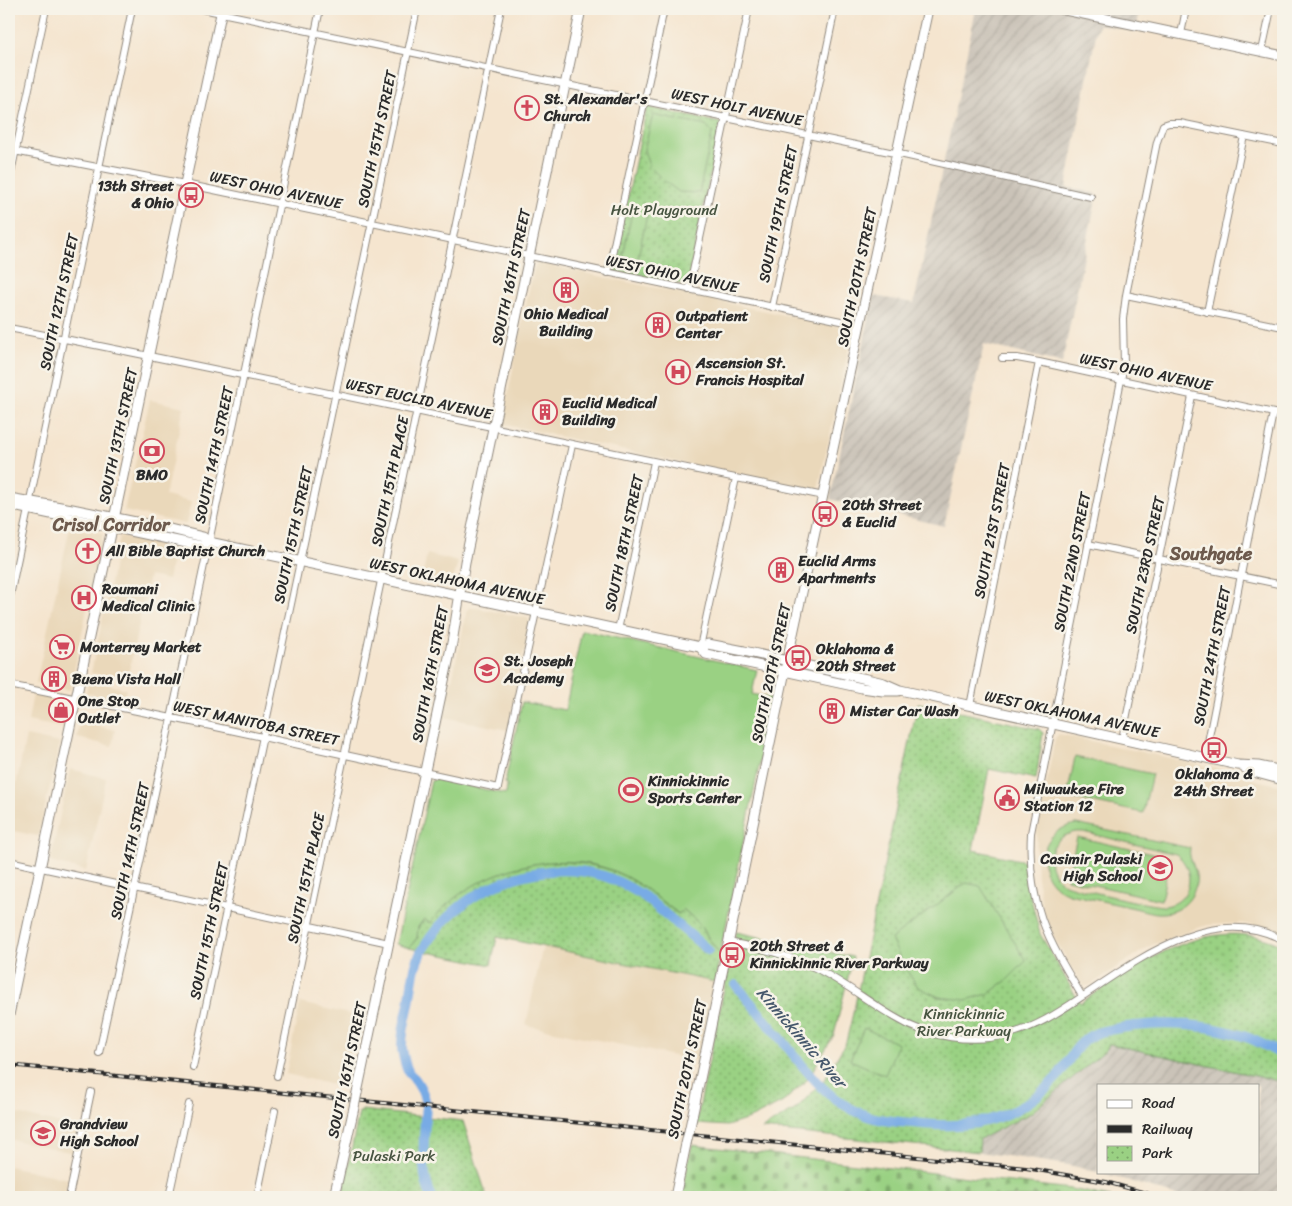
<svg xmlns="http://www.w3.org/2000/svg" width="1292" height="1206" font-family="Sriracha,sans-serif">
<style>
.built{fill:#ead8ba}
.industrial{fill:url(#industrial-furrows);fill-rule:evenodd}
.cemetery{fill:url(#cemetery-stones);stroke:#627e57}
.park{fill:url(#park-dots);stroke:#627e57}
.pitch{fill:#9ad183;stroke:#627e57;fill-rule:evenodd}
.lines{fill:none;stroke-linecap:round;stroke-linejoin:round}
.river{stroke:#78abe5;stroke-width:10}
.street-casing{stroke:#90887d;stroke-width:8}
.secondary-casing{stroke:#90887d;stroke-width:11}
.street{stroke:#fff;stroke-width:6}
.secondary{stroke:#fff;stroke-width:9}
.rail-casing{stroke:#2b2b2b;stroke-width:4}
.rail{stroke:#f7f3e8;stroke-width:2;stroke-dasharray:5.5;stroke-linecap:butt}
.secondary-bridge-casing{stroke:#90887d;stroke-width:11;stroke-linecap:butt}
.secondary-bridge{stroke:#fff;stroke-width:9}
.labels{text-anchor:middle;stroke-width:5;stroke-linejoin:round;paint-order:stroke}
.poi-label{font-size:15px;font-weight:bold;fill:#2b2b2b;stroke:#f7f3e8;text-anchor:start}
.street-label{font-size:15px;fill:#2b2b2b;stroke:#f7f3e8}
.park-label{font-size:15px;fill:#475441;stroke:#f7f3e8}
.water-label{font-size:16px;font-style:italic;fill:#46586c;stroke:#f7f3e8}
.quarter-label{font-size:18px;font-weight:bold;fill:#6d5a4d;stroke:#f7f3e8}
</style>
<defs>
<pattern id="industrial-furrows" width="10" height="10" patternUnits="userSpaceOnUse" patternTransform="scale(1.25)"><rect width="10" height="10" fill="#cac3b8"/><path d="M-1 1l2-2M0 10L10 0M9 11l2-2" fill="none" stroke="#aea89e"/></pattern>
<pattern id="cemetery-stones" width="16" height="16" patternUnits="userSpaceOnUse" patternTransform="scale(1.25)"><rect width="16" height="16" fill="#9ad183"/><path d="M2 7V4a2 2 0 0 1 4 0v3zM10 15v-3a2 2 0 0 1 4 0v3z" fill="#7eaa6b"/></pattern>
<pattern id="park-dots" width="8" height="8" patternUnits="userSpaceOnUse" patternTransform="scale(1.25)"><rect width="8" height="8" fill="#9ad183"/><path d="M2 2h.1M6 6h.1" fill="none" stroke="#7eaa6b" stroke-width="1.8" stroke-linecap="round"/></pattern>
</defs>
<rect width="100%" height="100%" fill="#f7f3e8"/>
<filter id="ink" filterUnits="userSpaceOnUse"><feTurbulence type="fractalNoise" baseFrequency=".02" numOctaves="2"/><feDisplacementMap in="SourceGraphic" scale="10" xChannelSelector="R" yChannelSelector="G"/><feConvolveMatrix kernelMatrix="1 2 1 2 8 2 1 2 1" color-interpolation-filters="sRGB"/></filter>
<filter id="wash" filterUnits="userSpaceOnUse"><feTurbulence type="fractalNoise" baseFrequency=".0096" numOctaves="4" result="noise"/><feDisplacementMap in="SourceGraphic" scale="20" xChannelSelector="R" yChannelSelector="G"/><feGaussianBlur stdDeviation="1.12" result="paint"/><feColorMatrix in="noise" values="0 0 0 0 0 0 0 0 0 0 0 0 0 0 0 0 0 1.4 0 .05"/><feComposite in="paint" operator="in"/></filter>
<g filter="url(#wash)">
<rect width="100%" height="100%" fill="#f5e5cf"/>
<path class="built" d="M537,263l314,66 1,3 -34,158 -5,1 -311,-67 20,-101 12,-55z
M150,400l34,7 -19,89 26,6 -5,22 -62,-13z
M70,527l33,6 -33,157 -34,-7z
M120,536l54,12 -6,32 -19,-4 -22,104 -36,-7z
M427,554l31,8 -6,22 -5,2 -25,-6z
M471,607l57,11 2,4 -22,108 -64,-13 23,-106z
M89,680l37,9 -3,12 -37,-8z
M33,694l36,6 -5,28 -36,-7z
M80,722l35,8 -3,16 -35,-8z
M1059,734l174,38 22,8 28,6v148l-21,-8 -22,-3 -32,2 -14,4 -42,16 -18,11 -44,29 -6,1 -2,-2 -29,-48 -10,-26 -6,-32 -1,-20 1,-25 18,-95z
M26,736l34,7 -22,93 -29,-6v-9z
M70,769l36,9 -20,93 -36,-9z
M543,946l172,36 -17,79 -172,-36z
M300,1003l58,13 -15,71 -57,-13z
M9,1112l70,16 -5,25 -65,-14z
M9,1166l59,13 -4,18h-55z"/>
<path class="industrial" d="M976,9h164l-4,23 -37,-8 -2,5 -31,158 31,7 -35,169 -78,-19 -40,182 -114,-27 44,-203 40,7z
M1108,1043l175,39v115h-103l-63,-20 -48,-12 -90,-13 1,-13 51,-26 76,-64zM1098,1085h160v87h-160z"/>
<path class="cemetery" d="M692,1145l379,44 40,8h-430z"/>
<path class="park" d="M647,107l74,16 -34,162 -75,-15z
M918,703l121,26 4,4 -7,46 -47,-10 -16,81 52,11 3,26 12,47 40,69c60,-39 129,-93 203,-57v136l-174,-38 -2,5 -76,64 -51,26 -1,13 -217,-23 34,-20 29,-30 21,-37 9,-37z
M557,861c58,3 77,17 121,53l5,-5 18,16 8,14 11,15 -5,28 -218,-45 -6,28 -82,-17 8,-10 1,-10 6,-9 6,4c29,-39 79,-59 127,-62z
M736,932l117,25 -19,78 -27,45 -24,22 -31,16 -25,8 -31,-2z
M362,1110l101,11 24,76h-145l17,-85h2z"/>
<path class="pitch" d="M653,115l53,11 6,7 -13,60 -20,-1 -16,-12 -14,-14 -5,-16z
M633,207l15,3 -12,57 -12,-3 -2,-3z
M582,630l175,40 -5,24 21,5 -53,255 -11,-15 -8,-14 -18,-16 -4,5c-21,-15 -39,-32 -63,-42 -61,-26 -147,-1 -186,51l-6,-4 -6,8 -1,11 -8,10 -13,-4 35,-163 6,-2 69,15 1,-8 -2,-4 17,-80 43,8z
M1075,757l77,17 -9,39 -76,-16z
M1076,824l114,24c-3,14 11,22 5,40 -4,14 -17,24 -31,25 -10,1 -21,-3 -30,-5 -22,-5 -43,-9 -65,-14 -37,-14 -34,-63 7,-70zM1076,832h7l93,22c20,15 17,48 -11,52 -10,1 -93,-18 -102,-23 -9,-6 -15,-19 -12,-30 3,-12 13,-19 25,-21z
M1077,837l93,21 -9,42 -94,-21z
M966,883l14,3 46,75 -19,19 -19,14 -22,6 -27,-3 -21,-10 -13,-19 -14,-29z
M864,1028l34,16 -13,31 -35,-15z"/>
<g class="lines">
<path class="river" d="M736,985c15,18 31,37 46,55 24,30 45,61 83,75 18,7 40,7 59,9 37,4 69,0 102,-20 11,-7 22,-17 31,-27 13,-16 19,-36 40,-44 11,-4 25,-5 37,-7 39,-4 78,-1 115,12 12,5 23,11 34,17
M432,1197c-12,-21 -8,-54 -7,-78 0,-6 2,-14 0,-19 -1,-6 -6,-16 -10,-21 -2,-2 -6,-5 -7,-8 -3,-6 -5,-16 -6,-22 -1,-15 4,-31 7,-45 3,-18 4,-39 14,-55 35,-60 111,-91 177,-74 16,4 31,13 45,22l63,53"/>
</g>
</g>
<g filter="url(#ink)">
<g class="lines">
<defs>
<path id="street" d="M202,9l702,146 187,42
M1181,34l5,-25
M1262,51l9,-42
M9,150l176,34 675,141
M9,182l37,-173
M608,273l56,-264
M689,290l60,-281
M1126,295l157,32
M772,307l63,-298
M1207,312l37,-176
M9,328c272,53 543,113 815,168
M1002,358h15l22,4 244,53
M1088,544l195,41
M9,601l123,-592
M618,630l36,-168
M700,647l36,-169
M9,685l207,42 282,61 74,-343
M970,706l69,-344
M1122,739l70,-343
M1205,757l68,-344
M9,861l380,82
M728,942c30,5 60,13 87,26 29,14 53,34 81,50 32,20 77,26 113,16 28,-7 50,-22 74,-38 57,-38 130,-93 200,-56
M1082,996c-35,-58 -55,-92 -51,-163l93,-468 -1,-46 3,-24 31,-153 6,-17 6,-2h11l103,21
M99,1053l110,-511 111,-533
M193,1067l224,-1058
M277,1076l224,-1067
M69,1197l22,-105
M169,1197l20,-93
M257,1197l18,-86"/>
<path id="secondary" d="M1060,9l223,47
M9,498l63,11 98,20 33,8 6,5 491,105 8,-3 36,7 140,32 16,7 338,75 20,1 25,5
M9,505l192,41 8,-4
M700,647l6,7 156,34 21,3h15
M1243,767l14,6 26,7
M9,1015l213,-1006
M357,1093l95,-450 13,-81 116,-553
M690,1127l95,-456 143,-662
M334,1197l19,-85
M675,1197l11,-53"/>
</defs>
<use href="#street" class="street-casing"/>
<use href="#secondary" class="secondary-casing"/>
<use href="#street" class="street"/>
<use href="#secondary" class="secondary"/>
<defs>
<path id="rail" d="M9,1065l1017,103 80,14 54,15"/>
</defs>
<use href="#rail" class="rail-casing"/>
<use href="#rail" class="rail"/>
<defs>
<path id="secondary-bridge" d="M353,1112l4,-19
M686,1144l4,-17"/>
</defs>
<use href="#secondary-bridge" class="secondary-bridge-casing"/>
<use href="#secondary-bridge" class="secondary-bridge"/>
</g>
</g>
<defs>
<symbol id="church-ring" viewBox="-11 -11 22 22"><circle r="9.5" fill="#f7f3e8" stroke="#d1495b" stroke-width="1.5"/><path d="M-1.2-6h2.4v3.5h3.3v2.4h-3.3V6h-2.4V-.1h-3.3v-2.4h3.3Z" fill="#d1495b"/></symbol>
<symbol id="bus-ring" viewBox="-11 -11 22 22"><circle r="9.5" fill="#f7f3e8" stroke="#d1495b" stroke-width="1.5"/><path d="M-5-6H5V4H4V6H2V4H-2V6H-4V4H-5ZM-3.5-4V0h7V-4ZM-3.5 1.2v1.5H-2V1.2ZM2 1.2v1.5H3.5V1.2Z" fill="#d1495b"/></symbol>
<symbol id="building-ring" viewBox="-11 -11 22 22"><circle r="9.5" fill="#f7f3e8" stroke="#d1495b" stroke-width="1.5"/><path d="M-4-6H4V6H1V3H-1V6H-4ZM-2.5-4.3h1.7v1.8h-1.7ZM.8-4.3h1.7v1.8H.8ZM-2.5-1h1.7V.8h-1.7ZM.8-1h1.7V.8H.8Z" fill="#d1495b"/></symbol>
<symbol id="hospital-ring" viewBox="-11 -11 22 22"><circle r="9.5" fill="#f7f3e8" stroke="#d1495b" stroke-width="1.5"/><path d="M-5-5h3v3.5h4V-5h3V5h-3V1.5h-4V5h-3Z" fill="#d1495b"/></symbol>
<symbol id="bank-ring" viewBox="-11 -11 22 22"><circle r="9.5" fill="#f7f3e8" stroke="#d1495b" stroke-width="1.5"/><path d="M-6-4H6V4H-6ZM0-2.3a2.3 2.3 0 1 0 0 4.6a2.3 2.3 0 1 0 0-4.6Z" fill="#d1495b"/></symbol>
<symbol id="supermarket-ring" viewBox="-11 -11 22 22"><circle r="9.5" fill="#f7f3e8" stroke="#d1495b" stroke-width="1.5"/><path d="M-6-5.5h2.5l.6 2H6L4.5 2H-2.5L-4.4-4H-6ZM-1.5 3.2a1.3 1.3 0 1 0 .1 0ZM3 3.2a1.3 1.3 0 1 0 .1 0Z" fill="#d1495b"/></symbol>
<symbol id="school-ring" viewBox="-11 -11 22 22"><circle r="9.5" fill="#f7f3e8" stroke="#d1495b" stroke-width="1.5"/><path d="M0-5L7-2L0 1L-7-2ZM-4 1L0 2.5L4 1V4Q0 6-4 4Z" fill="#d1495b"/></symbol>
<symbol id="shop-ring" viewBox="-11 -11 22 22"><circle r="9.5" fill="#f7f3e8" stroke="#d1495b" stroke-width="1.5"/><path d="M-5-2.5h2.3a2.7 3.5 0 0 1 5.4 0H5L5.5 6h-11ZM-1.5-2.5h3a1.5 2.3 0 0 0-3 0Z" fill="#d1495b"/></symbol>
<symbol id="stadium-ring" viewBox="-11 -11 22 22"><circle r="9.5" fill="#f7f3e8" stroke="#d1495b" stroke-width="1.5"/><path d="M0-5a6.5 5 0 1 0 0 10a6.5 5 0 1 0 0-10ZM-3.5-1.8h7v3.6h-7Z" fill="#d1495b"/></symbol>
<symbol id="civic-ring" viewBox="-11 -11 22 22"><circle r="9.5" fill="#f7f3e8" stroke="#d1495b" stroke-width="1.5"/><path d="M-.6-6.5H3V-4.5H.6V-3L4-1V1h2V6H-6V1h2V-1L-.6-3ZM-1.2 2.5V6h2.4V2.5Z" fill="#d1495b"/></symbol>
</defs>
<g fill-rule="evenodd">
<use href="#church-ring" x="513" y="94" width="28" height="28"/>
<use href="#bus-ring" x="177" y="181" width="28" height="28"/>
<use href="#building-ring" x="552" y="276" width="28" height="28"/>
<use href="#building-ring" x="644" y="311" width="28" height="28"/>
<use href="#hospital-ring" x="664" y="358" width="28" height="28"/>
<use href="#building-ring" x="531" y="398" width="28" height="28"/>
<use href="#bank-ring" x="138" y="437" width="28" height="28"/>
<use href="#bus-ring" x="811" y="500" width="28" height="28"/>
<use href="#church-ring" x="74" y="537" width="28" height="28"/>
<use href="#building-ring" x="767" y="556" width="28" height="28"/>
<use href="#hospital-ring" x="70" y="584" width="28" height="28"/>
<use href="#supermarket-ring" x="48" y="633" width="28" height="28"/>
<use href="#bus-ring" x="784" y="644" width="28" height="28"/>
<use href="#school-ring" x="473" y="656" width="28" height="28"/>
<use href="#building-ring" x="40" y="665" width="28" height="28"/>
<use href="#shop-ring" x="47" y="696" width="28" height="28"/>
<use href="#building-ring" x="818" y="697" width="28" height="28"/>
<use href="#bus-ring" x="1200" y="736" width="28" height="28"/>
<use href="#stadium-ring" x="617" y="776" width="28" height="28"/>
<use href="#civic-ring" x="993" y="784" width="28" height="28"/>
<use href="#school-ring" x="1146" y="854" width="28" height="28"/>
<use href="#bus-ring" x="718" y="941" width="28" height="28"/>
<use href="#school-ring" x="29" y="1119" width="28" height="28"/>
</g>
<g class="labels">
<g class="poi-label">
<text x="544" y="104">St. Alexander's<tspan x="544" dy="17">Church</tspan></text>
<text x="174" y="191" text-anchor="end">13th Street<tspan x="174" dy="17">&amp; Ohio</tspan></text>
<text x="566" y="319" text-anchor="middle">Ohio Medical<tspan x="566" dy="17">Building</tspan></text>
<text x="676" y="321">Outpatient<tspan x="676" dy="17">Center</tspan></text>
<text x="696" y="368">Ascension St.<tspan x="696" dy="17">Francis Hospital</tspan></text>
<text x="562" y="408">Euclid Medical<tspan x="562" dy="17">Building</tspan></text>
<text x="152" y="480" text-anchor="middle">BMO</text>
<text x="842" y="510">20th Street<tspan x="842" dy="17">&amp; Euclid</tspan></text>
<text x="106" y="556">All Bible Baptist Church</text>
<text x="798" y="566">Euclid Arms<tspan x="798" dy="17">Apartments</tspan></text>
<text x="102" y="594">Roumani<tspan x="102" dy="17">Medical Clinic</tspan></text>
<text x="80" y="652">Monterrey Market</text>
<text x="816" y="654">Oklahoma &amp;<tspan x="816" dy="17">20th Street</tspan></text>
<text x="504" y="666">St. Joseph<tspan x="504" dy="17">Academy</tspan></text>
<text x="72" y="684">Buena Vista Hall</text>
<text x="78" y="706">One Stop<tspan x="78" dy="17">Outlet</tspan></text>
<text x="850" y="716">Mister Car Wash</text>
<text x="1214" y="779" text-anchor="middle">Oklahoma &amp;<tspan x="1214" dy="17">24th Street</tspan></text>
<text x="648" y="786">Kinnickinnic<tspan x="648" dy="17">Sports Center</tspan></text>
<text x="1024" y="794">Milwaukee Fire<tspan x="1024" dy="17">Station 12</tspan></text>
<text x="1142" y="864" text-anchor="end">Casimir Pulaski<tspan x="1142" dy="17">High School</tspan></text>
<text x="750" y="951">20th Street &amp;<tspan x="750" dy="17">Kinnickinnic River Parkway</tspan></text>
<text x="60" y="1129">Grandview<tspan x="60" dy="17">High School</tspan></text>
</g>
<g class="street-label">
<text transform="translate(737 107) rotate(12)" y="5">WEST HOLT AVENUE</text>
<text transform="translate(377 139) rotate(-78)" y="5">SOUTH 15TH STREET</text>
<text transform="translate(276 190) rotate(12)" y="5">WEST OHIO AVENUE</text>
<text transform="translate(778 214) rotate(-78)" y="5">SOUTH 19TH STREET</text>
<text transform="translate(672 274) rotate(12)" y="5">WEST OHIO AVENUE</text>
<text transform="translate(511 277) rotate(-78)" y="5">SOUTH 16TH STREET</text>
<text transform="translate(857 277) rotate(-78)" y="5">SOUTH 20TH STREET</text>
<text transform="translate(59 302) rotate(-78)" y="5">SOUTH 12TH STREET</text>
<text transform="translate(1146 372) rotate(12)" y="5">WEST OHIO AVENUE</text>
<text transform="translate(419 399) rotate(12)" y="5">WEST EUCLID AVENUE</text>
<text transform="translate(118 436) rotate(-78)" y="5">SOUTH 13TH STREET</text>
<text transform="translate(214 455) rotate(-78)" y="5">SOUTH 14TH STREET</text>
<text transform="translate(390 481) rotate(-78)" y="5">SOUTH 15TH PLACE</text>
<text transform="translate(992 531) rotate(-79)" y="5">SOUTH 21ST STREET</text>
<text transform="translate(293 535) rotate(-78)" y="5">SOUTH 15TH STREET</text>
<text transform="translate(624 543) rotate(-78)" y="5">SOUTH 18TH STREET</text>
<text transform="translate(1072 562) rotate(-79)" y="5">SOUTH 22ND STREET</text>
<text transform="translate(1145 565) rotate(-78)" y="5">SOUTH 23RD STREET</text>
<text transform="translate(457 581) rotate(12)" y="5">WEST OKLAHOMA AVENUE</text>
<text transform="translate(1212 656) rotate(-79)" y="5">SOUTH 24TH STREET</text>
<text transform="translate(771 673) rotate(-78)" y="5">SOUTH 20TH STREET</text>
<text transform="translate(430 674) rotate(-79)" y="5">SOUTH 16TH STREET</text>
<text transform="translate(1072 714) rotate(12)" y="5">WEST OKLAHOMA AVENUE</text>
<text transform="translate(256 723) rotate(12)" y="5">WEST MANITOBA STREET</text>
<text transform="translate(130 851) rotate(-78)" y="5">SOUTH 14TH STREET</text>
<text transform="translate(306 878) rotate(-78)" y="5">SOUTH 15TH PLACE</text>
<text transform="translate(209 931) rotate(-78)" y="5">SOUTH 15TH STREET</text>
<text transform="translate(687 1069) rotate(-78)" y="5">SOUTH 20TH STREET</text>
<text transform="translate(347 1070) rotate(-78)" y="5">SOUTH 16TH STREET</text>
</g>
<g class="park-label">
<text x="664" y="215">Holt Playground</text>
<text x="964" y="1019">Kinnickinnic<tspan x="964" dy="17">River Parkway</tspan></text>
<text x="394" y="1161">Pulaski Park</text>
</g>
<g class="water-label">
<text transform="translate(802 1037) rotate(49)" y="6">Kinnickinnic River</text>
</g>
<g class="quarter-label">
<text x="111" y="531">Crisol Corridor</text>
<text x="1211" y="560">Southgate</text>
</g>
</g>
<rect width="1292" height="1206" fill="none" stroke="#f7f3e8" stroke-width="30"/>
<rect x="1097" y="1084" width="162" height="90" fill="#f7f3e8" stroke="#a5a39c"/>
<rect x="1107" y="1100" width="25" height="8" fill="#ffffff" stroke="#a5a39c"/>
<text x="1142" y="1108" font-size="15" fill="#2b2b2b">Road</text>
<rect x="1107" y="1125" width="25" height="8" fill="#2b2b2b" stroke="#a5a39c"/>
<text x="1142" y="1134" font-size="15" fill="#2b2b2b">Railway</text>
<rect x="1107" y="1146" width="25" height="15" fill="url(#park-dots)" stroke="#a5a39c"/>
<text x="1142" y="1158" font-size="15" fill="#2b2b2b">Park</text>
</svg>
